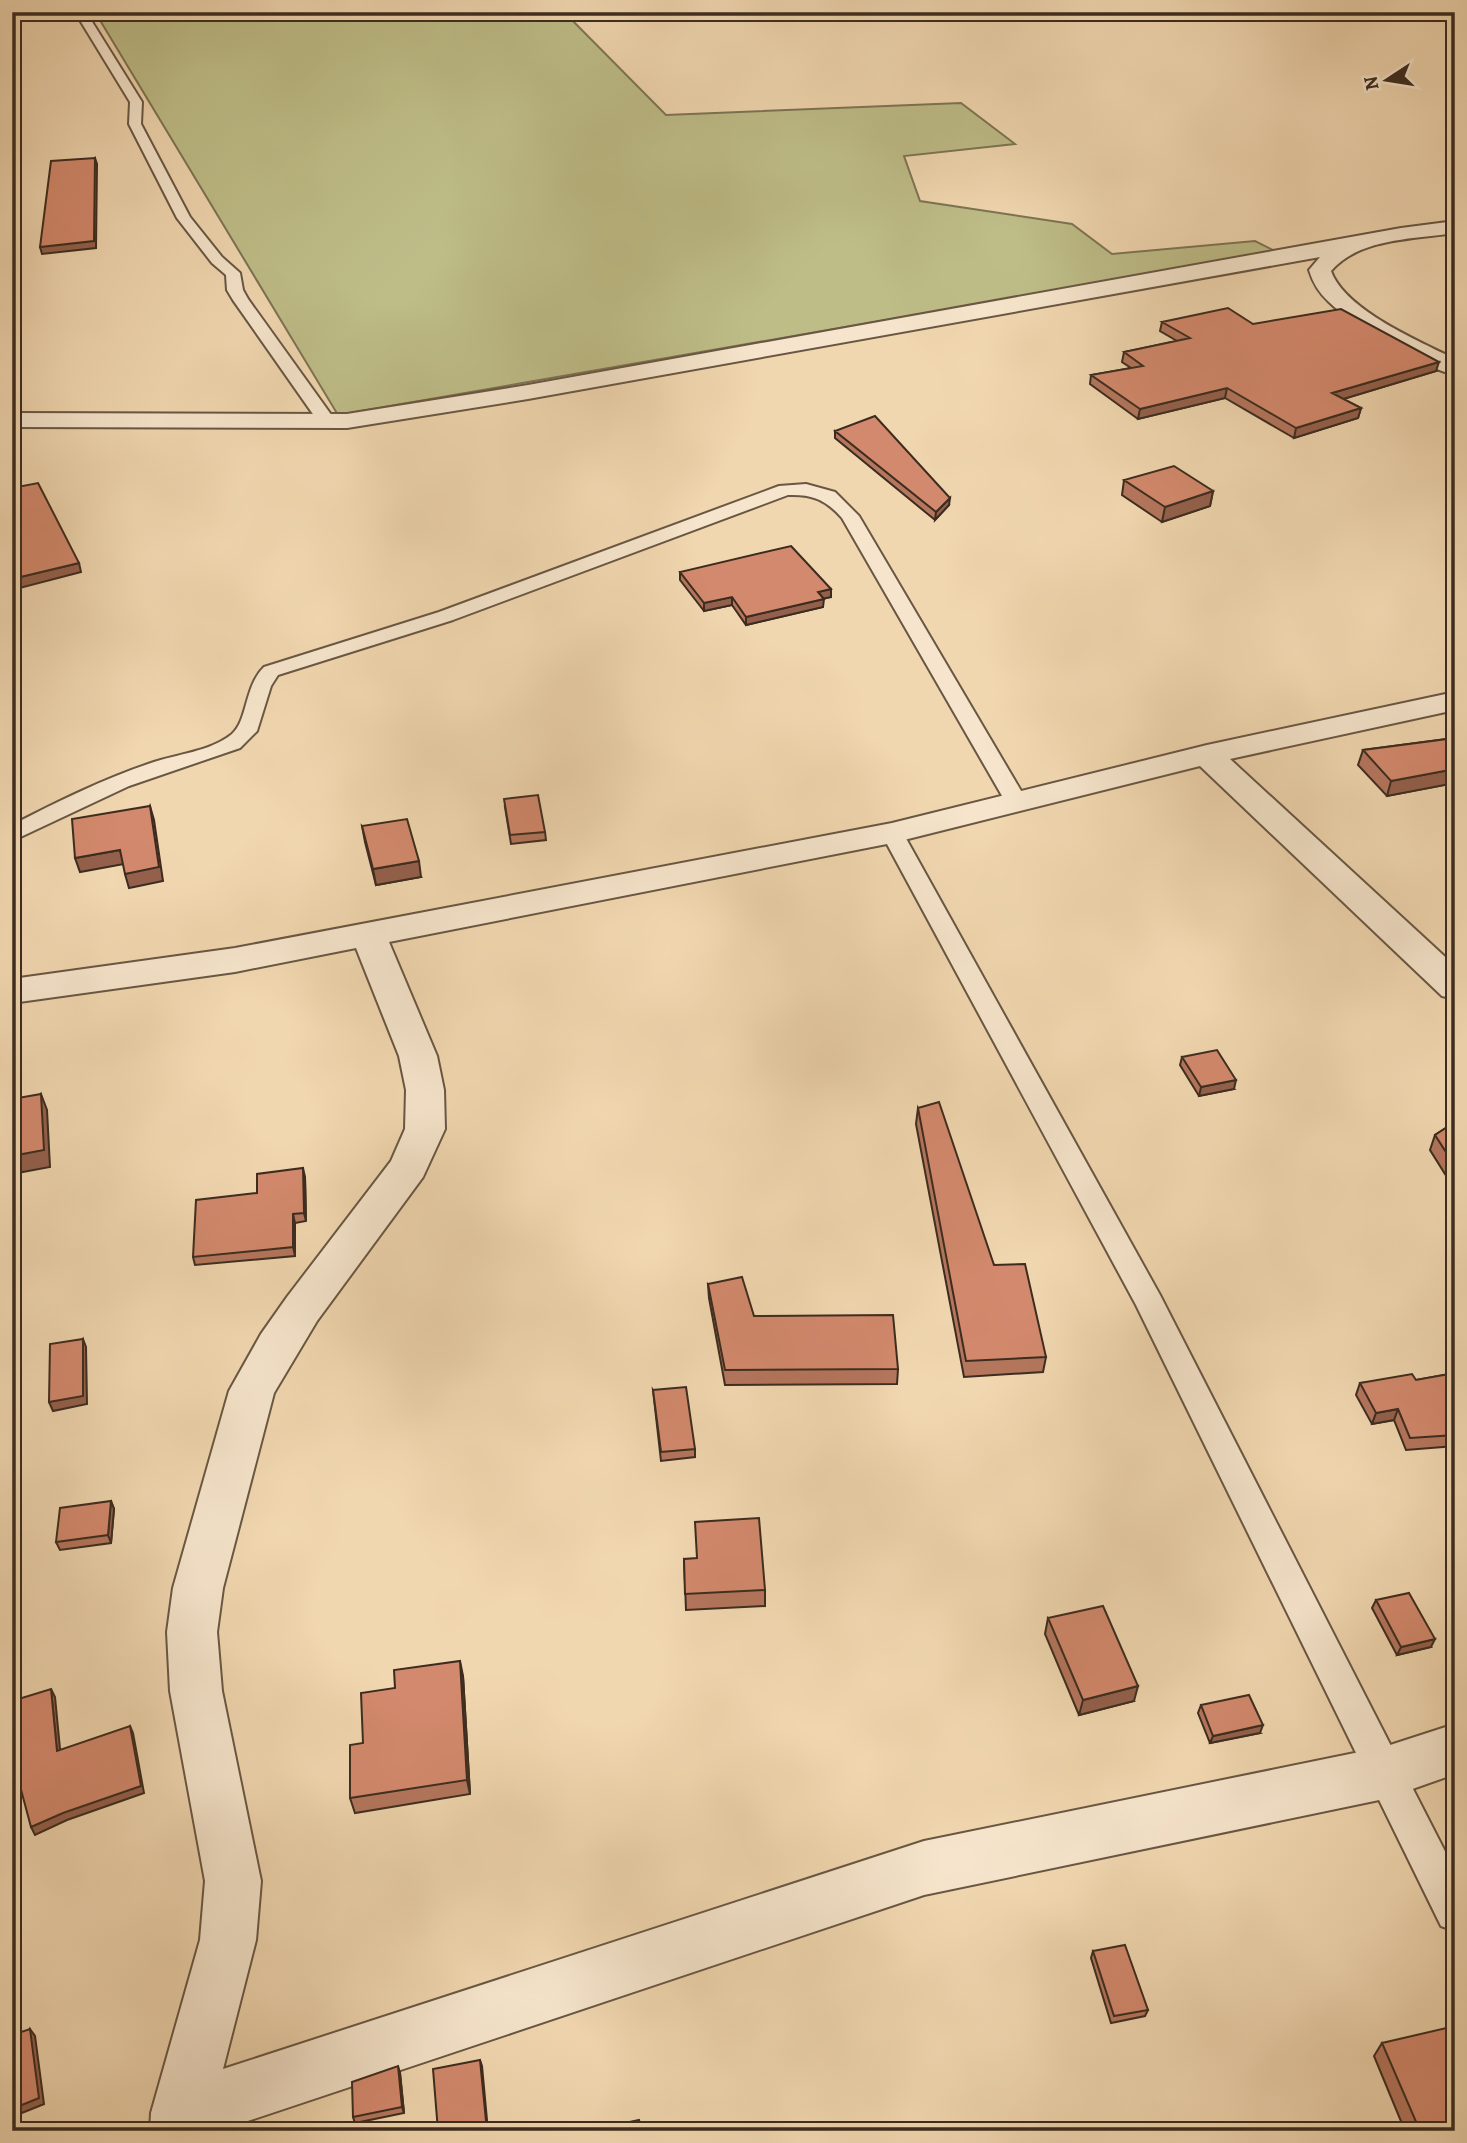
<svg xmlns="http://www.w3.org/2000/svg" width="1467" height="2143" font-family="Alegreya,serif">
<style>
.green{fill:#bebd88;stroke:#7d7454;stroke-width:2}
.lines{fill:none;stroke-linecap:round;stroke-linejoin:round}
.lane-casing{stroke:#695743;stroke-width:4}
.street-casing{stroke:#695743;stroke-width:4}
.lane{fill:#f6e5cc;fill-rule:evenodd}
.street{fill:#f6e5cc;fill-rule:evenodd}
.wall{fill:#b5765e;stroke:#3c2c1f;stroke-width:2}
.shaded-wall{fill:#94604c;stroke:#3c2c1f;stroke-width:2}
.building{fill:#d3896d;stroke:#3c2c1f;stroke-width:2}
</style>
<rect width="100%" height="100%" fill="#f1d7b0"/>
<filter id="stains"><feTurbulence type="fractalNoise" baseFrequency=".00286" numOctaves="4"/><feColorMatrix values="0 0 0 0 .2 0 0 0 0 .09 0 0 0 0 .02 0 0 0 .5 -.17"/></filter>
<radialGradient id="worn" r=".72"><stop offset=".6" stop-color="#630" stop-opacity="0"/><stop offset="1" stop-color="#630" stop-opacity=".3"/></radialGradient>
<path class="green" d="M95,12h469l102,103 295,-12 54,41 -111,12 16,45 152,23 40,30 143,-13 22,11 -939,163z"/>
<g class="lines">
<defs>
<path id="lane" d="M75,12h11l56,90 -1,22 49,93 32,40 18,16 3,17 5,9 89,124 -3,4h-12l-89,-127 -6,-10 -1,-15 -14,-12 -35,-45 -48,-94 1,-22z
M806,484l29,8 24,24 168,285 -3,5h-16l-3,-5 -163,-283c-16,-18 -29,-24 -54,-23l-335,125 -175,55 -7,11 -14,45 -17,17 -111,38 -117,55v-16c45,-23 91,-46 139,-62 25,-9 59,-11 81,-29 16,-14 12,-47 32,-67l175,-55 340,-126z
M892,826l8,2 3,5 257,462 295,576v60l-14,-5 -305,-621 -255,-472 3,-5z"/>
<path id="street" d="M1455,221v12c-40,6 -96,5 -124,38 14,39 88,70 124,88v16c-34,-8 -101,-49 -126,-73 -10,-9 -16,-19 -20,-32l11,-13 -792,142 -181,29 -335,-1v-14l335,1 181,-29 873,-157z
M1455,692v18l-225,49 225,207v33l-13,-3 -242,-230 -308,77 -503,99 48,114 7,34 1,39 -22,48 -106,144 -43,72 -51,195 -6,44 5,59 39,190 -5,59 -33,129 701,-228 460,-94 71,-23v50l-71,25 -460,96 -706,236h-68l1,-18 49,-173 5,-59 -35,-190 -3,-59 6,-44 56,-197 32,-57 26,-37 104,-136 14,-32 1,-39 -7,-34 -43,-108 -121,24 -223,31v-24l223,-31 657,-125 315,-78z"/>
</defs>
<use href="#lane" class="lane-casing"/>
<use href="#street" class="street-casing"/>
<use href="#lane" class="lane"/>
<use href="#street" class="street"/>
</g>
<path class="wall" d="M1162,322l91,2 183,47 -93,28 18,9 -3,10 -64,20 -69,-40 -87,21 -48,-35 1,-9 40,-7 -9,-6 2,-10 53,-11 -17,-10z
M835,431l114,74 -14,15 -100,-82z
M1124,480l89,11 -3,15 -48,16 -40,-27z
M680,572l151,17v8l-8,1v9l-77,18 -14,-20 -28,6 -24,-31z
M1455,738v45l-68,13 -29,-31 5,-15z
M505,807l40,25 1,8 -35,4z
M362,826l59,51 -45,8 -11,-43z
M1182,1057l52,32 -35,7 -19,-31z
M918,1108l76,157 52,92 -3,15 -79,5 -48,-253z
M1455,1122v68l-25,-40 5,-15z
M305,1177l1,44 -11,2v33l-100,9 -2,-8 64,-64z
M708,1284l46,32 144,53 -1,15 -172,1 -16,-87z
M1455,1373v73l-49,4 -12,-30 -22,4 -16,-29 4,-12 56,-3z
M653,1390l42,59v8l-34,4z
M111,1501l3,8 -3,34 -51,7 -4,-8z
M684,1559l81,31v16l-79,4z
M1376,1600l55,47 -34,8 -25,-47z
M1048,1618l86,83 -55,14 -34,-81z
M463,1676l7,118 -115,19 -5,-15 13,-55 32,-55z
M1201,1705l59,28 -50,10 -12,-30z
M1093,1951l55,59 -3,6 -34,7 -20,-65z
M1382,2043l73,88h-50l-31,-75z
M400,2073l4,40 -49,10 -2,-6z"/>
<path class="shaded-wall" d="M95,158l2,6 -1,84 -54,6 -2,-7z
M1439,362l-3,9 -106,32 2,-10z
M1227,388l-2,10 -87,21 2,-10z
M1361,408l-3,10 -64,20 2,-10z
M1213,491l-3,15 -48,16 3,-15z
M950,498l-1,7 -14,15 1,-8z
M79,563l2,9 -69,18v-11z
M831,589v8l-13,3v-8z
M732,597v8l-28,6v-8z
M824,599l-1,8 -77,18v-8z
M1455,769v14l-68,13 4,-15z
M150,806l4,14 9,61 -34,7 -4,-14z
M120,850l4,14 -44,8 -5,-14z
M419,861l2,16 -45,8 -3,-16z
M1236,1080l-2,9 -35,7 2,-9z
M41,1094l6,16 3,57 -38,7v-18z
M303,1168l2,9 1,44 -2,-8z
M293,1214l2,9v33l-2,-9z
M83,1339l3,8 1,57 -34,7 -4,-9z
M1398,1409l-4,11 -22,4 4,-11z
M111,1501l3,8 -3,34 -3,-8z
M1435,1639l-4,8 -34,8 4,-8z
M460,1661l3,15 7,118 -3,-14z
M1138,1686l-4,15 -55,14 4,-15z
M51,1689l4,8 6,62 -4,-8z
M1263,1725l-3,8 -50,10 3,-7z
M130,1726l3,7 11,60 -77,27 -32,15 -4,-8z
M30,2029l5,7 9,68 -32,13v-8z
M480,2060l2,6 6,65h-1z
M398,2066l2,7 4,40 -2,-6z"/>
<path class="building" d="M95,158l-1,83 -54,6 11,-86z
M1228,308l25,16 88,-15 98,53 -107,31 29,15 -65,20 -69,-40 -87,21 -49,-34 52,-9 -19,-14 66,-14 -28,-16z
M875,416l75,82 -14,14 -101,-81z
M1174,466l39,25 -48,16 -41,-27z
M38,483l41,80 -67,16v-91z
M791,546l40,43 -13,3 6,7 -78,18 -14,-20 -28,6 -24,-31z
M1455,738v31l-64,12 -28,-31z
M538,795l7,37 -35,3 -6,-36z
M150,806l9,61 -34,7 -5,-24 -45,8 -3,-39z
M407,819l12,42 -46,8 -11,-43z
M1217,1050l19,30 -35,7 -19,-30z
M41,1094l3,56 -32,6v-57z
M939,1102l55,163 31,-1 21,93 -80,4 -48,-253z
M1455,1122v44l-20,-31z
M303,1168l1,45 -11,1v33l-100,10 3,-57 61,-7v-19z
M742,1277l12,39 139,-1 5,54 -173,1 -17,-86z
M83,1339v57l-34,6 1,-58z
M1455,1373v62l-45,3 -12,-29 -22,4 -16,-30 52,-9 4,6z
M686,1387l9,62 -34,3 -8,-62z
M111,1501l-3,34 -52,7 4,-34z
M759,1518l6,72 -80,4 -1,-35 13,-1 -2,-36z
M1409,1593l26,46 -34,8 -25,-47z
M1103,1606l35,80 -55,14 -35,-82z
M460,1661l7,119 -117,18v-53l13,-2 -2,-50 34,-5 -1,-18z
M51,1689l6,62 73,-25 11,60 -78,27 -32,14 -19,-71v-55z
M1249,1695l14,30 -50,11 -12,-31z
M1125,1945l23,65 -34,6 -21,-65z
M1455,2026v105h-35l-38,-88z
M30,2029l9,69 -27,11v-74z
M480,2060l7,71h-49l-5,-62z
M398,2066l4,41 -49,10 -1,-35z
M639,2120l3,11h-45v-2z"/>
<rect width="1467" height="2143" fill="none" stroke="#f1d7b0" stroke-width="42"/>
<rect x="14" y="14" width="1439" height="2115" fill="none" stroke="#3c2c1f" stroke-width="3.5"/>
<rect x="21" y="21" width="1425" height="2101" fill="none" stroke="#3c2c1f" stroke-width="2"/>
<g transform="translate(1387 80) rotate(258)" stroke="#f6e5cc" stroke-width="5" paint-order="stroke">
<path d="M0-5L12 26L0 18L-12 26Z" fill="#3c2c1f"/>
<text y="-10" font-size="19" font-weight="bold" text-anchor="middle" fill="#3c2c1f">N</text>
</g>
<rect width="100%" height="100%" filter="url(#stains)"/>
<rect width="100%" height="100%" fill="url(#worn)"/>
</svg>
